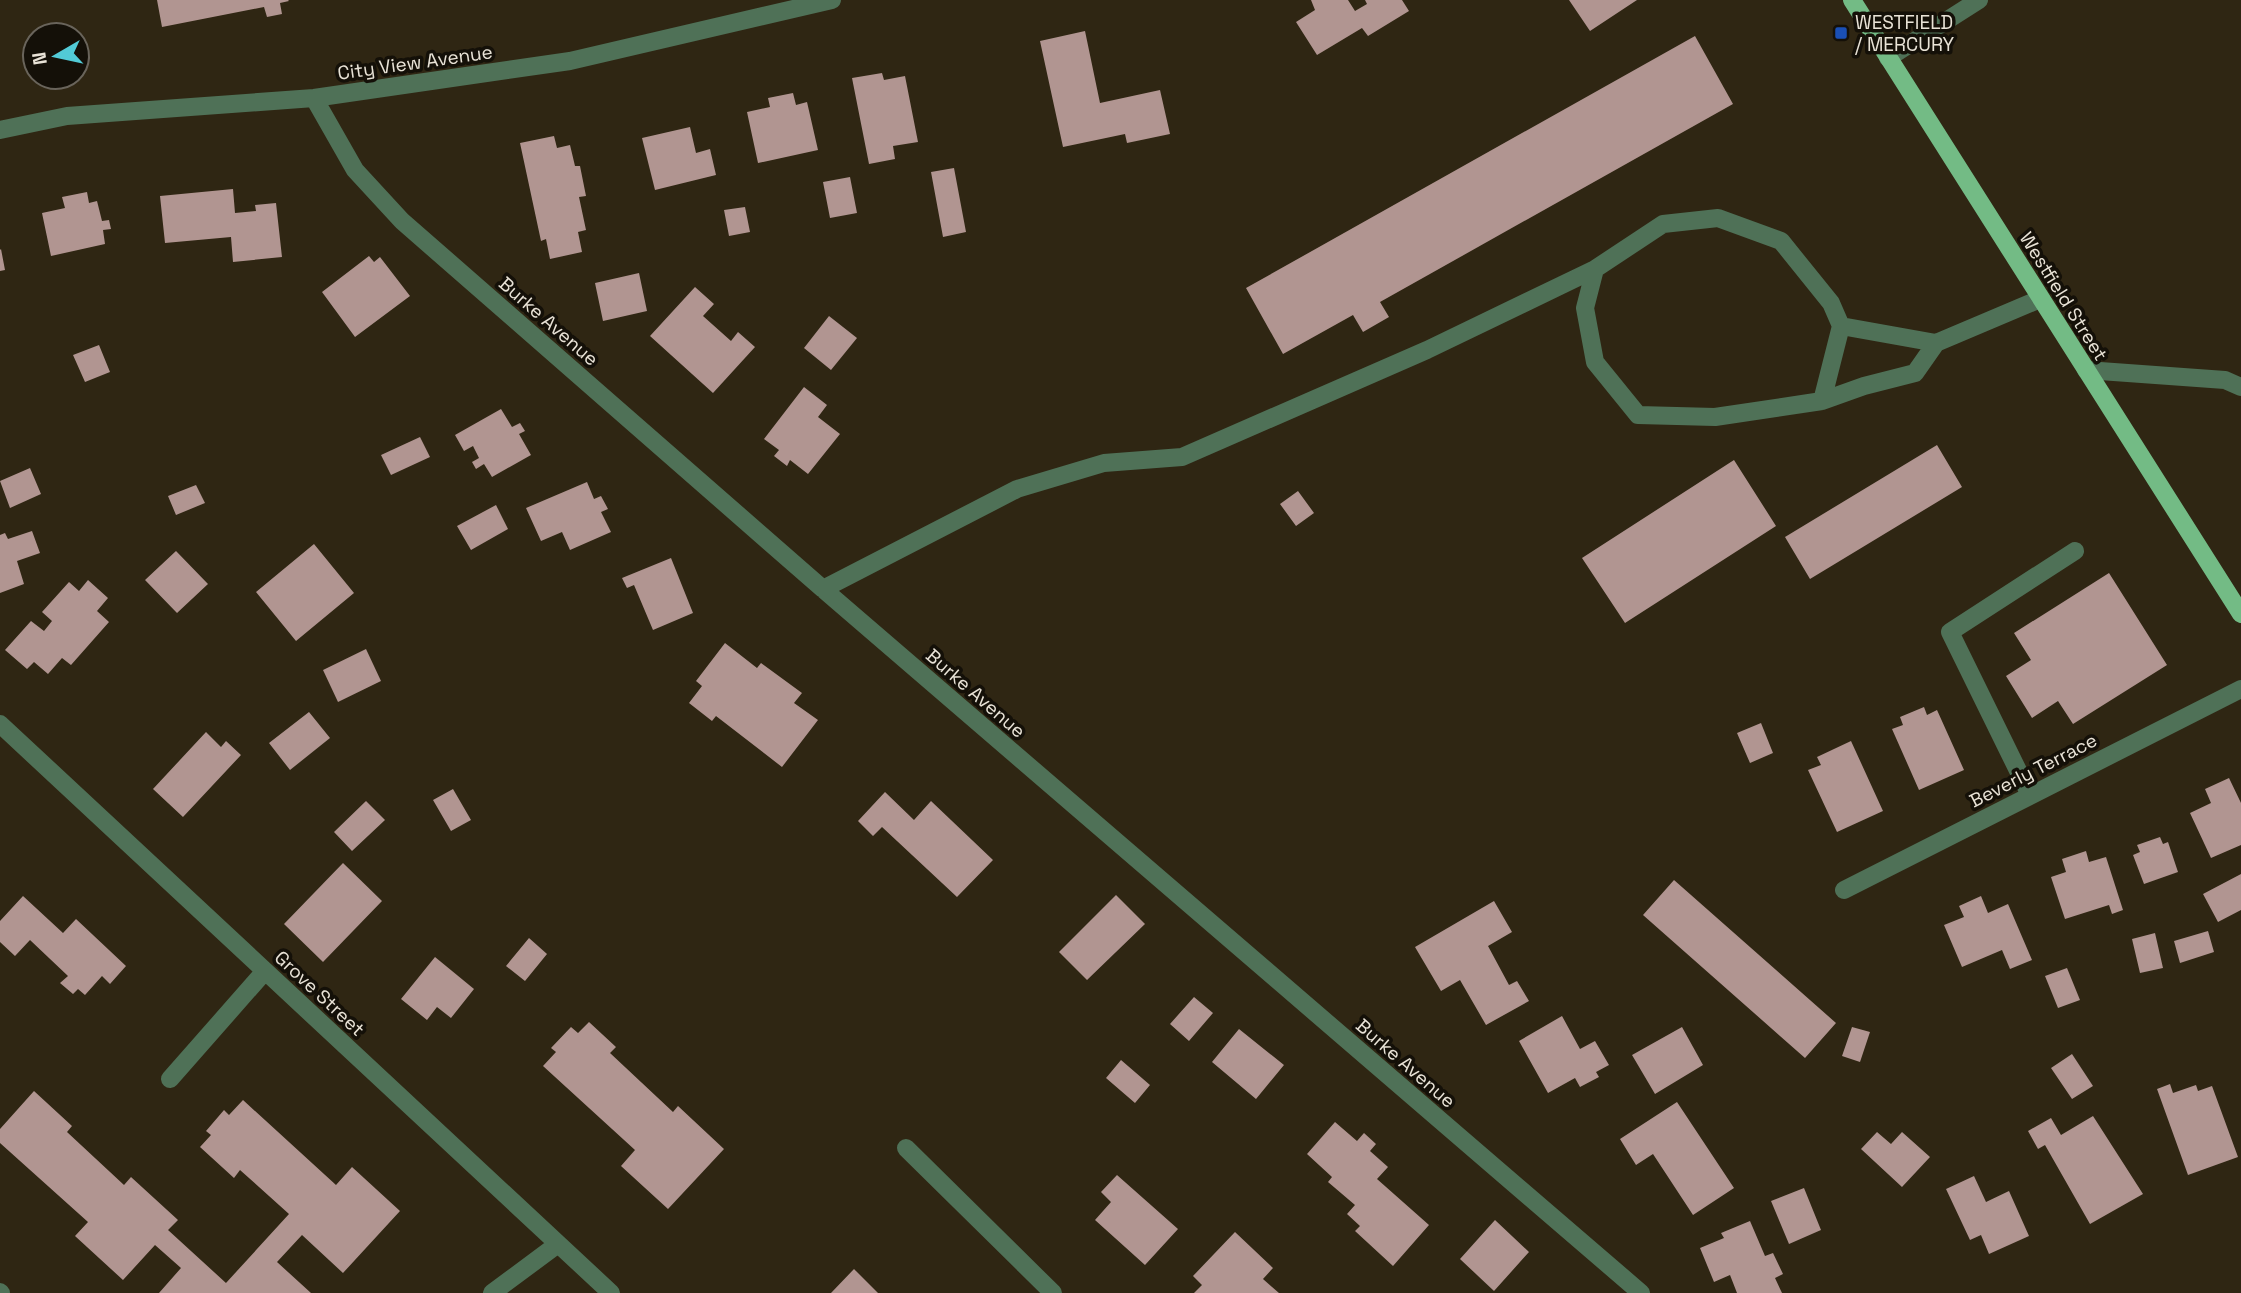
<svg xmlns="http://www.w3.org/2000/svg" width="2241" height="1293" font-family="'Space Grotesk',sans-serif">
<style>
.building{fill:#b19591}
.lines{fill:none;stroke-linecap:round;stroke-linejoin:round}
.minor{stroke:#4f7157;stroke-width:18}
.major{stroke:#73bb85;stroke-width:18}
.transit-dot{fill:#1a4fb4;stroke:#141008;stroke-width:2.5}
.labels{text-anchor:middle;stroke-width:7;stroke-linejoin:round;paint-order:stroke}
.poi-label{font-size:19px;fill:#e9e3d7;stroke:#141008;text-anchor:start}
.street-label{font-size:19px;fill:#e9e3d7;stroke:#141008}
</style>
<rect width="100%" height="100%" fill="#2f2613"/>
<path class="building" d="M157,0h131l1,1 -9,2 2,11 -15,3 -3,-10 -102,20z
M1311,0h37l7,11 12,-7 -2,-4h37l7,11 -41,25 -6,-8 -45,27 -21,-33 19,-12z
M1569,0h68l-47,31z
M1085,31l15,72 60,-13 10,44 -43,9 -2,-9 -62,13 -23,-106z
M1695,36l38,68 -353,198 9,15 -26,15 -10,-17 -70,39 -37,-66z
M882,73l2,7 21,-4 13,66 -25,4 2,13 -26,5 -17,-86z
M793,93l3,12 11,-3 11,48 -60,13 -11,-51 23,-5 -2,-9z
M690,127l6,26 14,-4 6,26 -61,15 -13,-52z
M554,136l3,12 13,-3 5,21h5l6,30 -7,1 7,33 -8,2 4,20 -32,7 -4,-20 -5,2 -21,-98z
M954,168l12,64 -23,5 -12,-65z
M850,177l7,36 -27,5 -7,-36z
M233,189l2,24 21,-2 -1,-6 21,-2 6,54 -49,5 -2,-25 -66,6 -5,-47z
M87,192l2,11 8,-2 5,20 7,-1 2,9 -8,1 2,14 -54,12 -9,-43 23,-5 -3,-11z
M745,207l5,25 -21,4 -5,-26z
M1,249l4,21 -5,1v-21z
M369,256l5,6 6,-5 30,39 -55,41 -33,-45z
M639,273l8,38 -44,10 -8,-38z
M695,287l19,17 -11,12 28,25 7,-9 17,15 -42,46 -63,-57z
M829,316l28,22 -26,32 -27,-22z
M99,345l11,27 -25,10 -12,-27z
M804,387l23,18 -9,12 22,17 -32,40 -18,-14 -3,6 -13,-10 5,-6 -15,-11z
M501,409l11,18 8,-4 5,8 -6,3 12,21 -39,22 -8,-13 -8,5 -4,-7 7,-4 -6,-12 -9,5 -9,-16z
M420,437l10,20 -39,18 -10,-20z
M1937,445l25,42 -152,92 -25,-42z
M1734,460l42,66 -151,97 -43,-65z
M30,468l11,26 -31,14 -10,-27z
M587,482l7,17 7,-3 7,13 -7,3 10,20 -41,18 -8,-18 -21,9 -15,-33z
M196,485l9,18 -29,12 -8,-19z
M1298,491l16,22 -18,13 -16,-22z
M496,505l12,24 -37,21 -14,-24z
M32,531l8,22 -23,8 7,23 -24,9v-58l5,-2 3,6z
M314,544l40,49 -58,48 -40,-49z
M176,551l32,33 -31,29 -32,-33z
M671,558l22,55 -40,17 -19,-45 -7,3 -5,-10z
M2109,573l58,92 -94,59 -15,-23 -26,17 -26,-42 25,-16 -17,-27z
M88,580l20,18 -11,13 12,11 -38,43 -9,-7 -14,16 -14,-12 -7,7 -22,-19 26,-29 13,10 8,-10 -10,-9 27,-30 10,9z
M725,643l32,25 4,-5 41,30 -8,10 24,17 -36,47 -66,-51 -4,5 -23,-18 13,-17 -6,-5z
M366,649l15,32 -43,21 -15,-32z
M1924,707l3,8 10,-5 27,60 -45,20 -27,-61 11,-4 -3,-8z
M309,712l21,26 -40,32 -21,-27z
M1761,723l12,30 -23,10 -13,-30z
M206,732l15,15 5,-6 15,14 -58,62 -30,-28z
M1851,741l32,70 -46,21 -29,-62 13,-5 -4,-8z
M2229,778l12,25v42l-30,13 -21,-45 21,-10 -6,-14z
M453,789l18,31 -20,11 -18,-31z
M885,792l29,28 17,-19 62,59 -36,37 -75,-70 -9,9 -15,-15z
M366,801l19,19 -33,31 -18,-19z
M2160,837l3,7 5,-2 10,30 -34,12 -11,-29 7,-3 -3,-7z
M2086,851l3,11 17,-5 17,53 -11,4 -3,-9 -44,14 -14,-42 15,-5 -4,-13z
M343,863l39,38 -59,61 -39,-38z
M2241,874v36l-23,12 -15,-28z
M1674,880l162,143 -31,35 -162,-143z
M1116,895l29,29 -58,56 -28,-28z
M23,896l40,37 13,-14 50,47 -16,18 -8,-8 -17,19 -7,-6 -5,5 -13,-11 8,-7 -38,-36 -15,16 -15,-14v-21z
M1981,896l7,17 20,-9 24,56 -22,9 -8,-19 -40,17 -18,-42 20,-8 -5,-11z
M1494,901l18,31 -24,14 21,39 8,-4 12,20 -43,24 -26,-45 -19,11 -26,-44z
M2208,931l6,21 -34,11 -6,-22z
M2155,933l8,35 -23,5 -8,-34z
M529,938l18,16 -22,27 -19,-15z
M435,957l39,32 -23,29 -14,-11 -10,13 -26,-21z
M2067,968l13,32 -22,8 -13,-32z
M1194,997l19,16 -24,28 -19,-17z
M1562,1016l18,33 15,-8 14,24 -13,7 3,5 -19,10 -5,-9 -27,15 -29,-52z
M589,1022l27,25 -6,6 63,59 5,-6 46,43 -56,60 -47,-43 14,-16 -92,-84 13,-14 -5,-4 20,-21 7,6z
M1682,1027l21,38 -48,29 -23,-39z
M1852,1027l18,5 -10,30 -18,-6z
M1239,1029l45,36 -28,34 -44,-37z
M2072,1054l21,32 -21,13 -21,-31z
M1121,1060l29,25 -15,18 -29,-25z
M2170,1084l3,9 23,-8 2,6 14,-5 26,71 -50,18 -31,-86z
M34,1091l38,35 -5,6 57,53 7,-8 47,43 -10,10 58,53 63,-69 -49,-44 -6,8 -34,-31 11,-12 -5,-4 18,-21 5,5 14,-15 93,85 16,-18 48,44 -57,62 -41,-38 -25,27 34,31h-152l22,-25 -26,-23 -32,35 -48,-44 13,-14 -88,-79v-14z
M1677,1102l57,86 -41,27 -40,-61 -17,11 -16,-26z
M2093,1116l50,78 -53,30 -45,-79 -7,4 -10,-18 23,-13 10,17z
M1335,1122l22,19 7,-8 12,11 -6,7 18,16 -11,12 52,46 -36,41 -38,-35 5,-5 -13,-12 8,-9 -27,-23 4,-5 -25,-23z
M1877,1132l14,12 11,-12 28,25 -28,30 -41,-38z
M1117,1175l61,54 -33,36 -50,-45 16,-18 -10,-10z
M1974,1176l12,26 23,-11 20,45 -40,18 -8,-19 -11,5 -24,-51z
M1804,1188l17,42 -32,14 -18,-43z
M1495,1220l34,32 -35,39 -34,-32z
M1750,1221l15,35 8,-3 10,21 -8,4 7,15h-45l-7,-18 -16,7 -14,-34 24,-10 -3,-5z
M1235,1232l38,36 -10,11 16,14h-85l8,-8 -9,-9z
M854,1269l24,24h-47z"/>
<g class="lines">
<path class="minor" d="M1888,58l91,-58
M314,98l41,72 47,51 421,368 818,704
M0,130l67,-14 247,-18 256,-37 262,-61
M1936,343l-95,-17 -10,-23 -50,-62 -63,-23 -55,6 -68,45 -10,39 10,54 43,53 77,2 107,-16 42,-15 51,-13 21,-30 104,-44
M2086,370l139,10 16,7
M1822,401l19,-75
M823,589l194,-100 87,-26 78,-6 245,-107 168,-81
M0,724l611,569
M2030,795l-80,-163 125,-81
M1844,890l397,-201
M170,1079l95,-108
M906,1148l147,145
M0,1292l1,1
M492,1293l66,-49"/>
<path class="major" d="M1852,0l389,614"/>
</g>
<rect class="transit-dot" x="1834" y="26" width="14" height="14" rx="3.5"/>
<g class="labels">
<g class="poi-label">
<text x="1855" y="29">WESTFIELD<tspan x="1855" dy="22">/ MERCURY</tspan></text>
</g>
<g class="street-label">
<text transform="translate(415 62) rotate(-8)" y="7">City View Avenue</text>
<text transform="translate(2064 296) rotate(58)" y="7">Westfield Street</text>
<text transform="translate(549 321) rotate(41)" y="7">Burke Avenue</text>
<text transform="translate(976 693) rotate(41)" y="7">Burke Avenue</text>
<text transform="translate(2033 770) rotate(-27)" y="7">Beverly Terrace</text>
<text transform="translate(320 993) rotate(43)" y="7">Grove Street</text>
<text transform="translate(1406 1063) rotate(41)" y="7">Burke Avenue</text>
</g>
</g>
<g transform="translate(56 56) rotate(261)"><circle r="33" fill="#141008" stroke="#69645b" stroke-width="2"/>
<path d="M0-5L12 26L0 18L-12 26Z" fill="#52cbd7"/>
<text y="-10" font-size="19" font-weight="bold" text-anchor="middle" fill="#e9e3d7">N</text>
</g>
</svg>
